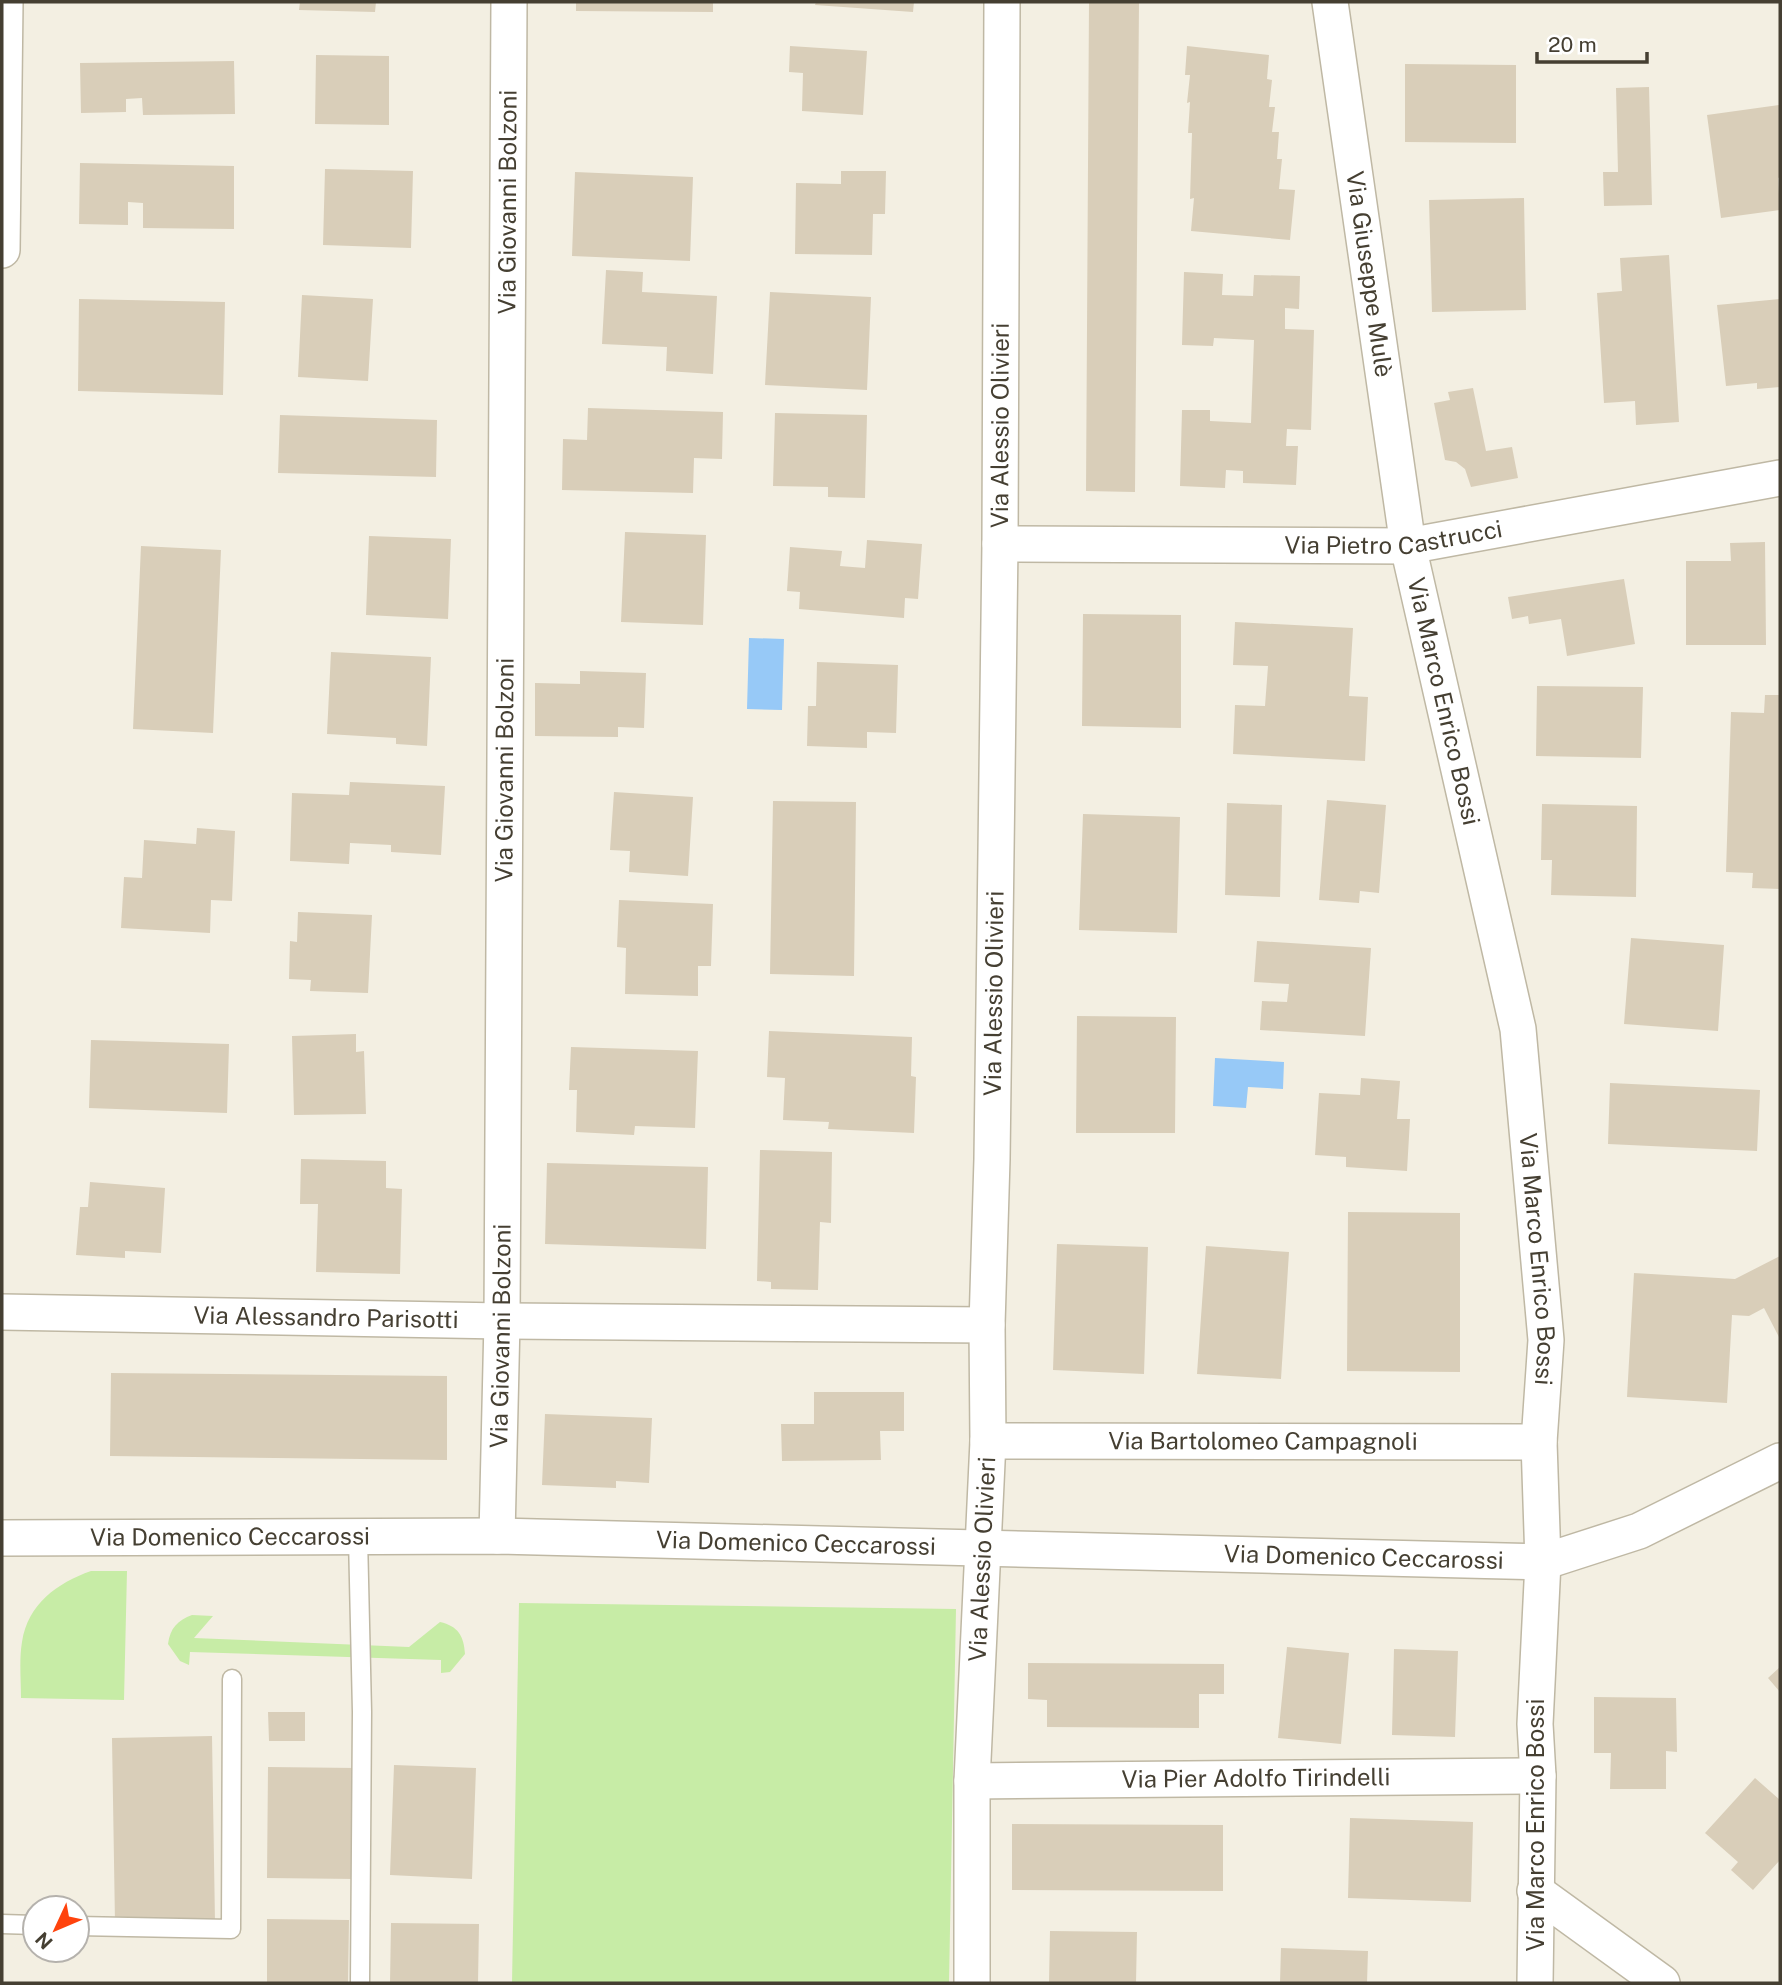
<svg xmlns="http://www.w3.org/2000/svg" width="1782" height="1985" font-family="'Public Sans',sans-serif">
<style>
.green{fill:#c7eca6}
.water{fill:#97c9f7}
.building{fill:#d9ceb9}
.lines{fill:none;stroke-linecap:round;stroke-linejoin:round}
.service-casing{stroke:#bfb8a4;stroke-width:21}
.minor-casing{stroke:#bfb8a4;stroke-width:38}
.service{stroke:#fff;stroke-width:18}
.minor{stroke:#fff;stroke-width:35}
.labels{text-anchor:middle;stroke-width:5;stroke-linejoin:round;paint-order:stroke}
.street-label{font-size:24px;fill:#453f32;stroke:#fff}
</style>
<rect width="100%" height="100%" fill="#f3efe2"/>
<path class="green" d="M91,1571h36l-3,129 -103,-2c0,-18 -2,-38 1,-56 6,-38 35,-59 69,-71z
M519,1603l437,6 -7,374h-437z
M192,1615l21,1 -19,22 215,9 31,-25c18,4 24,14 25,32l-15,18 -9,1v-13l-251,-8 -1,13 -9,-4 -12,-17c2,-16 10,-24 24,-29z"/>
<path class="water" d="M749,638l35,1 -2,71 -35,-1z
M1215,1058l69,4 -1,27 -35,-2 -2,21 -33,-2z"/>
<path class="building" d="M300,2h76l-1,10 -76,-2z
M576,2h137v10l-137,-1z
M816,2h98l-1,10 -98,-7z
M1089,2h50l-4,490 -49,-1z
M790,46l77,5 -4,64 -61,-4 1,-38 -14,-1z
M1187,46l82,9 -2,24 5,1 -3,27h6l-3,25h7l-2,27h5l-3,30 16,1 -5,50 -99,-9 3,-33 -4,1 2,-66h-4l2,-31 -3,1 3,-28h-5z
M316,55l73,1v69l-74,-1z
M234,61l1,53 -92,1 -1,-17 -16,1v13l-45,1 -1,-50z
M1405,64l111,1v78l-111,-1z
M1649,87l3,118 -48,1 -1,-34h15l-2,-84z
M1779,105l1,72 -2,1 2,32 -59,8 -14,-103z
M80,163l154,3v63l-91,-1v-25l-15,-1v23l-49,-1z
M325,169l88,2 -2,77 -88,-3z
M841,171h45l-1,43h-12l-1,41 -77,-1 1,-71 45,1z
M575,172l118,5 -3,84 -118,-5z
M1524,198l2,112 -94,2 -3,-112z
M1669,255l10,167 -43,3 -1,-24 -31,2 -7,-110 25,-2 -2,-33z
M606,270l37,2 -1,20 75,4 -4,78 -47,-3 1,-24 -65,-3z
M1184,272l39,2 -1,21 31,1 1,-21 46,1 -1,33 -14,-1v21l29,1 -3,100 -24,-1 -1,17h12l-2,39 -53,-2v-12l-17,-1 -1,18 -45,-2 2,-76h28v11l41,2 3,-83 -40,-2 -1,8 -31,-1z
M770,292l101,5 -4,93 -102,-5z
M302,295l71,4 -5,82 -70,-4z
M79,299l146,3 -2,93 -145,-4z
M1780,299v88l-23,2v-6l-31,3 -9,-81z
M1473,388l13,63 26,-4 6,31 -47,9 -6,-18 -9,-7 -11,-2 -11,-57 16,-3 -2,-8z
M588,408l135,4 -1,47 -28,-1 -1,35 -131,-3 1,-51 24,1z
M775,413l92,2 -2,83 -37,-1v-10l-55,-1z
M280,415l157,5 -1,57 -158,-4z
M625,532l81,3 -3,90 -82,-3z
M369,536l82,3 -3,80 -82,-4z
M867,540l55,4 -4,55 -13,-1 -1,20 -105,-9 1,-17 -13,-1 3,-44 52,4 -2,15 25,2z
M1765,542l1,103h-80v-84h45l-1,-18z
M141,546l80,4 -8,183 -80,-4z
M1624,579l11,65 -68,12 -6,-37 -32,5 -1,-8 -16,3 -4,-22z
M1083,614l98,1v113l-99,-2z
M1235,622l118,6 -4,68 19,1 -3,64 -132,-7 2,-49 30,1 3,-40 -35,-1z
M331,652l100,5 -4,89 -31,-2v-6l-69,-4z
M817,662l81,3 -2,68 -29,-1v16l-60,-2 1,-40h8z
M580,671l66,2 -2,55 -26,-1v10l-83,-1v-53l45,1z
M1537,686l106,1 -2,71 -105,-2z
M1765,695h15v194l-28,-1 1,-15 -27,-1 5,-160 33,1z
M350,782l95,4 -4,69 -50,-3v-7l-41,-2 -1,21 -59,-3 2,-68 57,2z
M614,792l79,5 -5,79 -59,-4 1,-21 -20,-1z
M1327,800l59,5 -7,88 -19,-2 -1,12 -40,-3z
M773,801l83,1 -2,174 -84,-2z
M1227,803l55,2 -2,92 -55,-2z
M1542,804l95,2 -1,91 -85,-2 1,-35h-11z
M1083,814l97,3 -3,116 -98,-3z
M197,828l38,3 -3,70 -21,-1 -1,33 -89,-5 3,-51 18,1 2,-38 52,4z
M619,900l94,4 -2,62h-13v30l-73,-2 1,-46 -9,-1z
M298,912l74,3 -4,78 -58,-2 1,-11 -22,-1 1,-38 7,1z
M1631,938l93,7 -6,86 -94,-7z
M1257,941l114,7 -6,88 -105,-6 2,-29 25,1 2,-18 -35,-2z
M1077,1016l99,1 -1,116h-99z
M769,1031l143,6 -1,39 5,1 -2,56 -86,-4 1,-7 -46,-2 2,-42 -18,-1z
M356,1034v18l8,-1 2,63 -72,1 -2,-79z
M91,1040l138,4 -2,69 -138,-5z
M571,1047l127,4 -3,77 -60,-2 -1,9 -58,-3 1,-42h-8z
M1361,1078l39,3 -3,38h13l-3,52 -61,-4v-10l-31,-2 4,-62 41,2z
M1610,1083l150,7 -3,61 -149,-7z
M760,1150l72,2 -1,71 -11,-1 -2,68 -47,-1v-7l-14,-1z
M301,1159l85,2v27l16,1 -2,85 -84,-2 2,-68h-18z
M547,1163l161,4 -2,82 -161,-5z
M90,1182l75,6 -4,65 -36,-2v7l-49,-3 4,-48h8z
M1348,1212l112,1v159l-113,-1z
M1057,1244l91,3 -4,127 -91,-4z
M1206,1246l83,6 -8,127 -84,-5z
M1780,1256v83l-16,-31 -15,8 -17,-1 -5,88 -100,-6 7,-124 101,6z
M111,1373l336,3v84l-337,-4z
M814,1392h90v39h-24l1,29 -99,1 -1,-37h33z
M545,1414l107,4 -3,65 -33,-2v7l-74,-3z
M1287,1647l62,6 -8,91 -63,-6z
M1394,1649l64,2 -3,86 -63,-2z
M1028,1663l196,1v30h-25v34l-152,-1v-27l-19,-1z
M1780,1667v25l-12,-14z
M1594,1697l82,1 1,54 -11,-1v38h-56l1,-36h-17z
M268,1712h37v29h-36z
M212,1736l3,186 -100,1 -3,-185z
M394,1765l82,3 -4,111 -82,-4z
M268,1767l89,1 -1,111 -89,-1z
M1755,1778l25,22v60l-27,30 -22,-20 7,-8 -33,-29z
M1350,1818l123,4 -2,80 -123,-4z
M1012,1824l211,1v66l-211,-1z
M267,1919l82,1 -1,63h-81z
M391,1923l88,1 -1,59h-88z
M1050,1931l87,1 -1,51h-87z
M1281,1948l87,3 -1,32h-87z"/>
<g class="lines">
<defs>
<path id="service" d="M358,1537l4,175 -2,271
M2,1924l33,1
M77,1926l154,3 1,-250"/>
<g id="minor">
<path id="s1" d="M1330,2l78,544 110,483 28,311 -7,102 4,120 -8,162 3,52 -3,207"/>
<path d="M2,250l3,-248"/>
<path id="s2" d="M1000,544l408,2 372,-68"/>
<path id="s3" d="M2,1312l500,9 485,4"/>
<path id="s4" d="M988,1441l551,1"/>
<path id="s5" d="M497,1536l5,-215 7,-1319"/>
<path id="s6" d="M2,1538l495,-2 1046,26 96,-31 141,-70"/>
<path id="s7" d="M972,1781l566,-5"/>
<path d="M1535,1891l127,92"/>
<path id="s8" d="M972,1983v-202l16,-340 -1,-116 5,-166 8,-615 2,-542"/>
</g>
</defs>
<use href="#service" class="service-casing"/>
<use href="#minor" class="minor-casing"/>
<use href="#service" class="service"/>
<use href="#minor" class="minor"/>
</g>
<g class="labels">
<g class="street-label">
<text dy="8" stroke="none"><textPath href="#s5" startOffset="1334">Via Giovanni Bolzoni</textPath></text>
<text dy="8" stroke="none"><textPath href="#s1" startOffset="275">Via Giuseppe Mulè</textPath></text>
<text dy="8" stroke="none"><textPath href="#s8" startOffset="1558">Via Alessio Olivieri</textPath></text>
<text dy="8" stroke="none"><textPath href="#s2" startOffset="394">Via Pietro Castrucci</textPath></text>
<text dy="8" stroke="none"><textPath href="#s1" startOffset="709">Via Marco Enrico Bossi</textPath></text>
<text dy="8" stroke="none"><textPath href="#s5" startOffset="766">Via Giovanni Bolzoni</textPath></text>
<text dy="8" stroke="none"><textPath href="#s8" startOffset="990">Via Alessio Olivieri</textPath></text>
<text dy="8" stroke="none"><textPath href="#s1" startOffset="1276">Via Marco Enrico Bossi</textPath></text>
<text dy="8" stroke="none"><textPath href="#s3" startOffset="324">Via Alessandro Parisotti</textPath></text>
<text dy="8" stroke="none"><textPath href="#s5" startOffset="200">Via Giovanni Bolzoni</textPath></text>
<text dy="8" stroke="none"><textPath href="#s4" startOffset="275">Via Bartolomeo Campagnoli</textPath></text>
<text dy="8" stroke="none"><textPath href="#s6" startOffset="228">Via Domenico Ceccarossi</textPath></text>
<text dy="8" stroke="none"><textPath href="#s6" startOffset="794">Via Domenico Ceccarossi</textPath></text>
<text dy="8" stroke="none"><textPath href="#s6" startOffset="1362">Via Domenico Ceccarossi</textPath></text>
<text dy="8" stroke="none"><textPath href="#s8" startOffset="424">Via Alessio Olivieri</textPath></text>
<text dy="8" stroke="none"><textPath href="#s7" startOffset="284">Via Pier Adolfo Tirindelli</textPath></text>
<text transform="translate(1536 1825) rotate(-90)" y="8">Via Marco Enrico Bossi</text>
</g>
</g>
<rect width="1782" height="1985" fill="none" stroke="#453f32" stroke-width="7"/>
<g transform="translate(56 1929) rotate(226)"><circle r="33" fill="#ffffff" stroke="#b5b2ad" stroke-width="2"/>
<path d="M0-5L12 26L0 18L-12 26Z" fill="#ff430d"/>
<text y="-10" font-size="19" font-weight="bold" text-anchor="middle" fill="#453f32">N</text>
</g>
<path d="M1537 52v10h110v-10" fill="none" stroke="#453f32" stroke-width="3.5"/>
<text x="1548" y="52" font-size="21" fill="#453f32" stroke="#ffffff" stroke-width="5" paint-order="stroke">20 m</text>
</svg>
